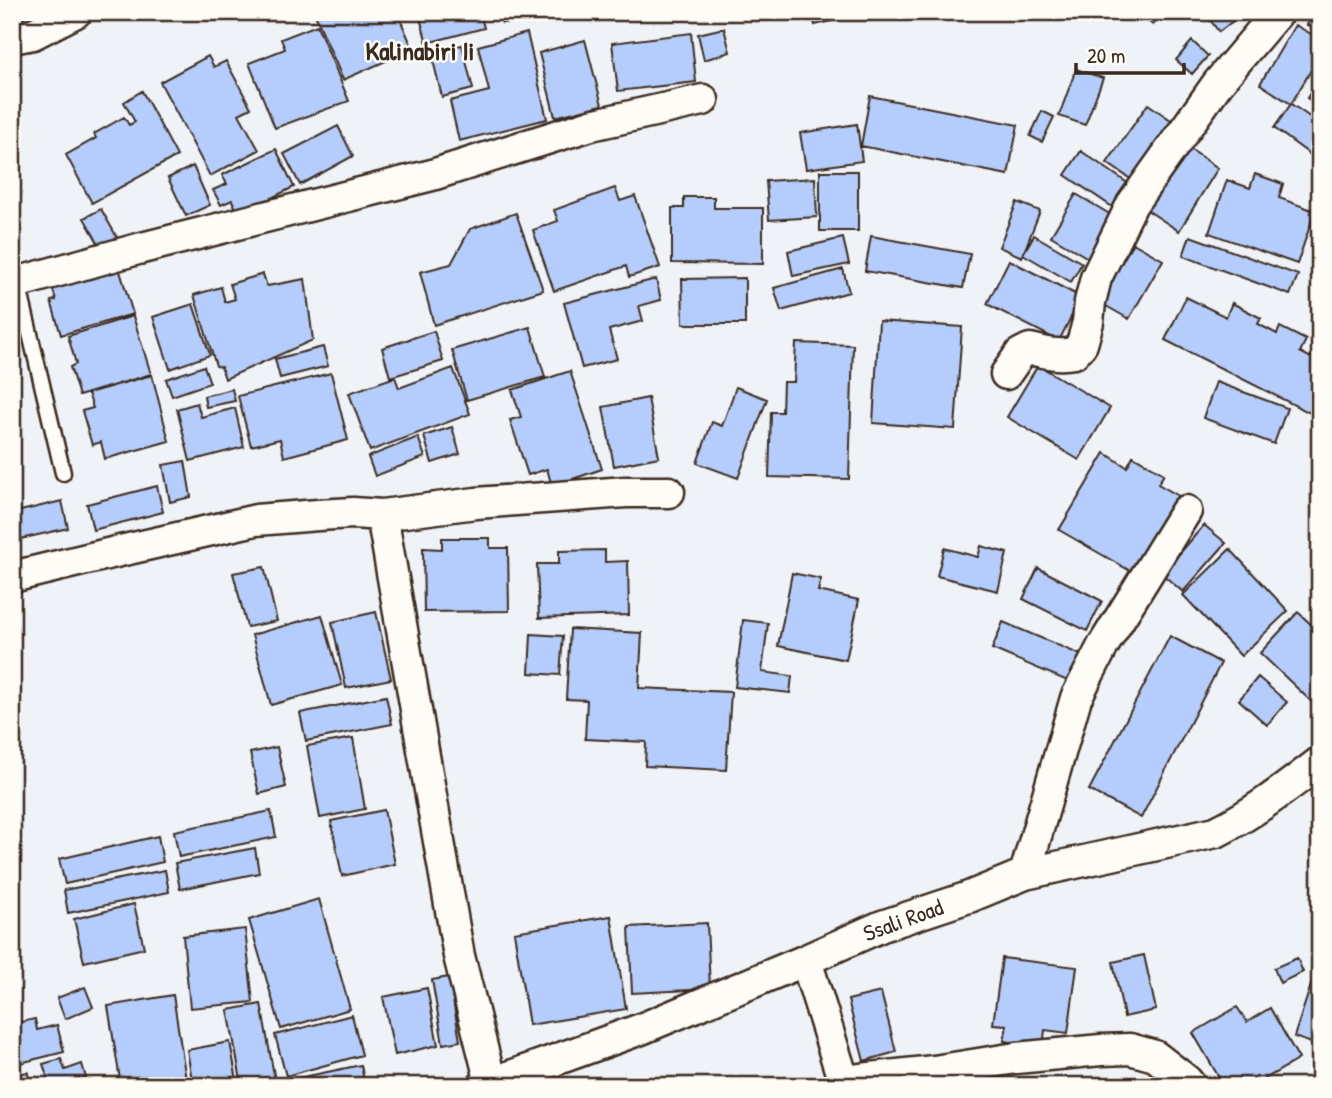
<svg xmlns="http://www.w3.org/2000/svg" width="1332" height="1098" font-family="'Patrick Hand',sans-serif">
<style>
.building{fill:#b5cdfc;stroke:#3b2a1e;stroke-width:2}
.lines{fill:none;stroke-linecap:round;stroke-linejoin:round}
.lane-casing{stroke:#3b2a1e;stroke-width:19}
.street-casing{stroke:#3b2a1e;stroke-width:35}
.lane{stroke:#fdfcf7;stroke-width:14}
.street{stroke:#fdfcf7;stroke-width:30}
.labels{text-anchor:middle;stroke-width:5;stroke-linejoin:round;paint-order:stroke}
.street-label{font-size:23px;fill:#3b2a1e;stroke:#fdfcf7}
.quarter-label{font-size:26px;font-weight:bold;fill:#3b2a1e;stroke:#fdfcf7}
</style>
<rect width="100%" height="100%" fill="#eff3f8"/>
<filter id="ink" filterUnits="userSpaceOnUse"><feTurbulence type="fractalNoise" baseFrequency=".0143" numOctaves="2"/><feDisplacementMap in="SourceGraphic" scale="14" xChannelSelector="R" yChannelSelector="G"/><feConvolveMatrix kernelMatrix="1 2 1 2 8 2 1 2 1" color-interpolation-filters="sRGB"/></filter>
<g filter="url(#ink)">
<path class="building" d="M314,12h83l16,37 -70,31z
M442,12h38l4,16 -57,15 -7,-25z
M501,12h71l-70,11z
M811,12h28l1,7 -25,6z
M1136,12h27l-10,13z
M1214,12h22l3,4 -20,16 -11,-15z
M1314,12h6v19l-13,-6z
M317,25l32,76 -74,27 -26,-65 36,-14 -4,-10z
M1295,25l25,14v16l-29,49 -31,-20z
M724,28l6,24 -26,8 -6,-26z
M527,33l20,86 -88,22 -9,-40 39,-10 -11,-45z
M691,33l5,49 -78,9 -6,-48z
M585,40l17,65 -47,12 -16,-64z
M1192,41l16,15 -16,18 -16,-14z
M462,45l11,44 -31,8 -11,-45z
M208,56l6,11 12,-6 25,47 -12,6 20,36 -49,26 -50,-94z
M1076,69l27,9 -18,47 -26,-9z
M1320,77v28l-13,-7z
M142,91l35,65 -85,47 -26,-48 30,-17 -2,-4 30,-17 5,8 6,-3 -11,-20z
M870,96l148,29 -10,50 -147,-29z
M1148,104l30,21 -40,59 -31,-21z
M1291,104l29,20 -1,37 -45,-33z
M1042,111l12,6 -12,25 -12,-6z
M857,124l5,37 -56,8 -6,-36z
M338,126l15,30 -53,29 -16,-31z
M1187,147l31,21 -39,63 -32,-21z
M276,149l18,38 -56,27 -6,-14 -11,5 -8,-15 14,-6 -5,-9z
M1081,151l48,33 -15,24 -49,-33z
M193,166l17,39 -24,11 -18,-38z
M820,171h38v60h-38z
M1255,174l28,10 -4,14 36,13 -18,53 -88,-31 18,-53 23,8z
M815,178l2,39 -48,3 -3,-39z
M615,188l5,13 15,-5 25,71 -31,10 -3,-11 -72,25 -21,-61 25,-9 -4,-11z
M1076,194l42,25 -25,42 -42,-25z
M684,197h30v11h49v56l-91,-1v-55h12z
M1017,202l23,9 -18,46 -23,-10z
M101,209l17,30 -17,9 -17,-30z
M516,213l27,77 -109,35 -14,-53 31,-8 19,-35z
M1034,235l48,28 -11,19 -48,-28z
M871,236l99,18 -7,34 -98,-17z
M1190,236l108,39 -8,20 -107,-39z
M843,238l6,26 -56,12 -5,-25z
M1133,243l30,17 -34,59 -30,-17z
M1009,260l72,37 -22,44 -72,-37z
M117,261l16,53 -72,21 -10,-34 5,-1 -6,-20z
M843,269l6,23 -68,19 -7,-23z
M263,274l4,12 38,-7 8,61 -88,39 -4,-12 -5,-1 -22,-71 27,-8 4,15 10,-3 -5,-15z
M745,278v46h-62l-1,-45z
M656,279l5,21 -22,6 4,15 -34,9 8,29 -35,9 -18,-65z
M1186,297l40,20 6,-14 29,15 -3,6 19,10 3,-7 26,13 -6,12 11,6 6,-12 3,1v71l-155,-78z
M193,304l17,51 -40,14 -17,-52z
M133,316l18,58 -72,22 -9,-29 6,-3 -8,-28z
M879,321l83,6 -7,102 -82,-6z
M530,327l15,50 -78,23 -15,-50z
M434,331l9,30 -53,16 -8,-29z
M796,343l57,2 -4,134 -80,-2 2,-65h11l1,-30h11z
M323,347l5,19 -48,12 -5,-19z
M1038,365l72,43 -31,52 -72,-43z
M204,366l6,17 -38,13 -6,-17z
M453,368l17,46 -100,37 -21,-58 46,-16 4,11z
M570,371l32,98 -50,17 -5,-17 -19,6 -18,-55 11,-3 -9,-27z
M331,373l17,67 -64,17 -4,-18 -29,7 -13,-50z
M152,375l17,66 -64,18 -4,-17 -9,3 -10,-34 11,-3 -5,-15z
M1216,382l71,26 -13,36 -71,-26z
M736,387l31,12 -29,79 -41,-15 15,-41 10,4z
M232,389l3,12 -29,6 -2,-11z
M648,398l11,59 -45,9 -11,-59z
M197,403l4,14 34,-9 9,39 -54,14 -13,-52z
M452,427l8,27 -28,9 -8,-27z
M418,437l7,20 -50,19 -7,-19z
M1105,453l22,14 6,-11 31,18 -6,10 26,15 -45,77 -80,-46z
M185,461l6,36 -21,5 -7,-37z
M157,486l6,26 -70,18 -6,-26z
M62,501l6,27 -56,13v-28z
M1204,525l22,18 -43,49 -21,-18z
M442,538h48v10h18l1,63 -85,1 -1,-64 19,1z
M981,546l26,7 -9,38 -61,-15 7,-28 34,9z
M1230,549l58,62 -47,45 -58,-61z
M605,550v12l23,-1 1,54 -90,3 -2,-54h22v-13z
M264,567l13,54 -30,6 -14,-54z
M1038,568l64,33 -15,30 -64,-32z
M792,573l29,6 -3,12 41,9 -13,60 -68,-14z
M376,612l15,67 -45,9 -14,-66z
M1298,612l22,21 -1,76 -59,-56z
M322,615l20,70 -71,20 -19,-70z
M743,620l25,3 -6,49 30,4 -2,17 -55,-6z
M1003,622l78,33 -11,27 -78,-33z
M570,629l72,4 -3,55 92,4 -5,78 -81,-4 1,-24 -61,-3 2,-39 -21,-1z
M531,634l32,2 -3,39 -31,-2z
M1170,636l51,27 -80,155 -52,-28z
M1258,677l29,25 -20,23 -28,-25z
M386,696l6,28 -86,17 -6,-28z
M353,738l12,71 -45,9 -13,-72z
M277,747l9,40 -27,7 -9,-41z
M384,810l11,54 -53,12 -11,-55z
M271,811l5,26 -97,20 -5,-26z
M158,836l5,26 -98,22 -6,-25z
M255,848l4,25 -79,16 -5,-26z
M165,870l4,22 -101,21 -4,-23z
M319,899l31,110 -69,20 -32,-109z
M134,904l10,44 -60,14 -10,-43z
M611,916l15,93 -97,16 -15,-93z
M707,923l3,66 -78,4 -3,-66z
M245,929l8,73 -63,6 -7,-72z
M1144,955l12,55 -32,7 -11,-55z
M1002,958l75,9 -9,66 -23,-3 -2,16 -39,-5 3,-16 -14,-1z
M1297,958l6,14 -23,11 -6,-15z
M449,977l11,64 -17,3 -11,-64z
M1312,982l8,3v61l-26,-9z
M85,987l8,20 -28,12 -8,-21z
M427,988l11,57 -43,10 -12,-58z
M881,992l15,60 -32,9 -16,-61z
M173,995l14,91h-66l-13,-80z
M261,1004l15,82h-34l-14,-76z
M1237,1007l10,15 23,-14 29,51 -46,27h-29l-31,-53z
M352,1015l10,40 -76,21 -11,-41z
M35,1019l2,11 20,-5 7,27 -52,13v-41z
M230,1042l8,44h-45l-6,-36z
M61,1059l4,11 17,-6 4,14 -24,8h-12l-7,-22z
M361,1065l4,21h-80l-1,-5z
M28,1072l2,14h-18v-11z"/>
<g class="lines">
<defs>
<path id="lane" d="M18,283l45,190"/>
<path id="street" d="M12,38l21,-4 43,-22
M12,284l126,-35 294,-74 159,-50 112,-25
M1006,374l14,-20 10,-5c16,4 28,7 44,4l8,-9 6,-22 2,-20 6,-24 36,-74 86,-121 60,-71
M382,515l77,441 32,127
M12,577l108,-26 136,-31 62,-5 35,-2 29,2 94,-12 150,-11h43
M1025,874l51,-176 28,-54 82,-133
M806,960l39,126
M843,1081l91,-10 82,-13 85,-8 29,-1 25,7 31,24 5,6
M483,1086l158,-57 165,-69 76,-34 87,-29 56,-23 191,-42c38,-19 70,-44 104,-70"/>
</defs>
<use href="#lane" class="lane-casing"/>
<use href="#street" class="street-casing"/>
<use href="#lane" class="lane"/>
<use href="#street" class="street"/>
</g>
</g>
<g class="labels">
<g class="street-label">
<text transform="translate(903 920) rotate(-20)" y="8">Ssali Road</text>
</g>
<g class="quarter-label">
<text x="420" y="60">Kalinabiri Ii</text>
</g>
</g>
<rect width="1332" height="1098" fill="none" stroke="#fdfcf7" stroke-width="42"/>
<rect x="21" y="21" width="1290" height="1056" fill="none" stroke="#3b2a1e" stroke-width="2.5" filter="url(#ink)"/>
<path d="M1076 63v10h108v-10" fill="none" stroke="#3b2a1e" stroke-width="3.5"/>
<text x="1087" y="63" font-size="21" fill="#3b2a1e" stroke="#fdfcf7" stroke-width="5" paint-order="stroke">20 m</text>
</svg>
